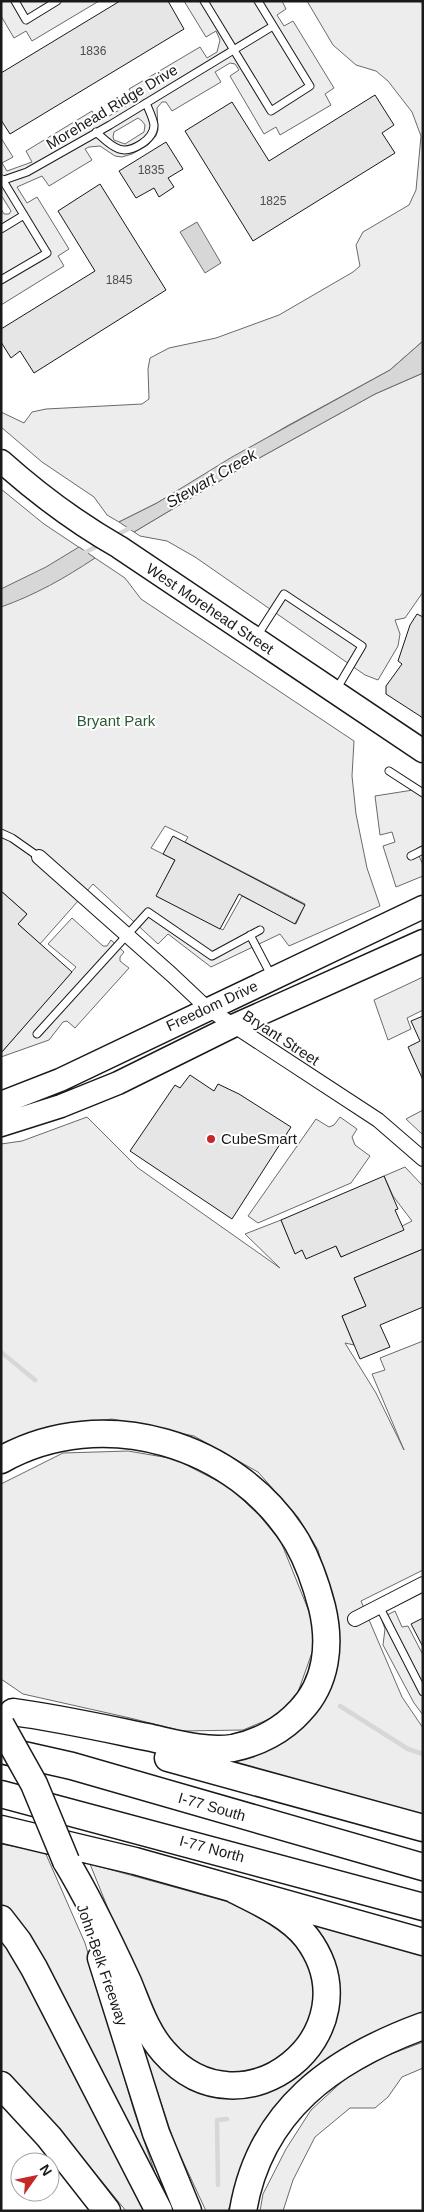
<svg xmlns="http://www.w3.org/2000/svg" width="424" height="2212" font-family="Arial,sans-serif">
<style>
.built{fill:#ededed;stroke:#6a6a6a;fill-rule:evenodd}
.water{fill:#d7d7d7;stroke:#6a6a6a}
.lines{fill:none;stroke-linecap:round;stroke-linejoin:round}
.stream{stroke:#d7d7d7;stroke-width:4.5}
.building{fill:#e6e6e6;stroke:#1a1a1a}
.lane-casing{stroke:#1a1a1a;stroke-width:9}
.street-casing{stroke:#1a1a1a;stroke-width:16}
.primary-casing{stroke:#1a1a1a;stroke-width:25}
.highway-casing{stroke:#1a1a1a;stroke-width:29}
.lane{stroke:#fff;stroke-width:7}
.street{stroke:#fff;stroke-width:14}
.primary{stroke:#fff;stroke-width:22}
.highway{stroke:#fff;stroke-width:26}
.highway-bridge-casing{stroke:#1a1a1a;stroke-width:29;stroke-linecap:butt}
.highway-bridge{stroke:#fff;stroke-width:26}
.poi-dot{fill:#c62828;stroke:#fff;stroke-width:2}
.labels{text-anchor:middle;stroke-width:4;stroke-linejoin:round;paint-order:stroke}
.number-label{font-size:12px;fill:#4d4d4d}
.street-label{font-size:15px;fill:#1a1a1a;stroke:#fff}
.park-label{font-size:15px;fill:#2b5a34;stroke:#fff}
.poi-label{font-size:15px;fill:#1a1a1a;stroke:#fff;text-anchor:start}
.water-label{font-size:16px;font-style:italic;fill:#1a1a1a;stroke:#fff}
</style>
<rect width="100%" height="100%" fill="#fff"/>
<path class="built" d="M1,1h98l-67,40 -6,-10 -12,7 -13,-22z
M184,1h98l4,8 -9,6 7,11 9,-5 41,67 -9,6 6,11 -51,30 -4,-8 -12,7 -34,-58 9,-6 -4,-6 -5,-1 -15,9 6,10 -49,29 -6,-9h-4l-5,6 1,22 -2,6 -8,9 -16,9 -10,3 -7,-1 -15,-10 -11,1 -4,2 7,11 -43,26 -7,-10 -25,11 10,16 10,-6 32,52 -11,7 6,10 -63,39v-96l3,5h5l2,-3 -10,-16v-57l12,19 -11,6 5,8 25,-9 -6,-11 66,-40 7,11 37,-22 -7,-11 71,-42 7,11 10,-6 3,-12 -4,-9 -10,6zM138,118l4,3 3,4 -1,7 -19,12 -11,-4 -1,-3 1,-5z
M307,1h116v340l-33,29 -103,56 -130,77 -38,19 -12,-7 -13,-18 -52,-35 -41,-35v-15l23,11 8,-11 14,-3 96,-5 7,-5 -1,-30 2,-11 19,-10 47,-10 63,-23 74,-43 7,-6 -4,-21 7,-13 46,-27 7,-15 5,-54 -9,-24 -24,-31 -12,-10 -20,-6 -23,-20z
M423,373v219l-18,26 -10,2 5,14 -2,12 -20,34 -13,-5 -170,-118 -28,-16 -27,-5 -6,-4 109,-65 132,-73z
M1,489l43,35 81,54 16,21 213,142 -2,35 4,38 11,54 13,38 -91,40 -9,-12 -69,33 -43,-33 -10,10 -65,-60 -53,60 -22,-20 9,-10 -26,-23zM165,826l23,11 -3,5 120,62 -9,20 -54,-28 -19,34 -66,-34 18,-36 -24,-12z
M413,790l10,7v48l-7,4 7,16v11l-27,11 -13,-41 12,-4 -3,-10 -12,3 -5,-39z
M72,918l31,28h4l4,-6 13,12 -4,5v4l9,7 -54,60 -8,-7 -4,1 -14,18 -48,17v-4l75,-86 -28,-23z
M423,977v33l-16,8 4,11 -23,11 -14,-40z
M423,1110v23l-1,1 -16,-15z
M87,1117l51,51 142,100 -35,-34 36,-14 14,33 7,-3 34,-4 5,11 71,-36 -19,-25 -9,-20 21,-9 18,19v63l-69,29 12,28 -24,10 12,29 -9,-2 31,50 28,57 -32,-76 13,-4 -5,-12 43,-17v229l-62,31 41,96 21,31v87l-208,-56 79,-30 41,-114 -17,-65 -20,-33 -40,-45 -64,-36 -82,-17 -60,7 -51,18v-300l21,-3z
M340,1117l17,12 -5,8 3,8 15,11 -19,27 -93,40 -10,-7 68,-97 13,8 5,-2z
M128,1451l47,8 54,28 30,28 22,27 29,72 5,30 -18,51 -23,22 -31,13 -61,1 -52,-13 -107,-24 -22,-15v-195l62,-31z
M395,1611l7,16 6,-1 15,29v60l-9,-12 -31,-58 2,-16 -4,-11z
M1,1844l44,8 40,91 49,168 25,74 -136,-249 -22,-30z
M90,1864l146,40 52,29 19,22 8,29 -1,27 -24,45 -52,21 -53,-16 -29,-34z
M306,1922l117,30v66l-65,29 -122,141 -8,23h-22l-32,-69 -30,-91 6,-3 68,46 109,-59z
M1,1934l26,40 118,237h-19l-70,-86 -55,-53z
M423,2042v26l-21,9 -14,20 -13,11h-25l-35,29 -22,43 -10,31h-23l3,-17 23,-45 25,-39 35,-32 40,-22z"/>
<path class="water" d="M197,222l24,41 -16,10 -25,-41z
M423,341v32l-48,21 -132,73 -109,65 -15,-10 38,-19 75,-46 158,-87z
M79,547l16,11c-30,20 -60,37 -94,49v-18l45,-22z"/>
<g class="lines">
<path class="stream" d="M421,1l2,2
M115,536l17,-9
M82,554l19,-10
M1,1352l34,28
M340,1706l68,43 15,5
M218,2185l-1,-65 10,-1"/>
</g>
<path class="building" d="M120,1h48l16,28 -174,105 -9,-14v-47z
M375,95l19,30 -12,8 13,20 -142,88 -68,-110 47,-29 37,59z
M166,142l17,27 -15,9 6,9 -15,10 -5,-9 -18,10 -17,-27z
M100,184l66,106 -132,83 -14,-22 -9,7 -10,-16v-13l94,-58 -37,-60z
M417,614l6,3v101l-37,-24v-8l16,-22 -4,-3 12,-36z
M173,836l132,69 -10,19 -56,-30 -19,35 -64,-33 19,-36 -12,-6z
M1,891l26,23 -9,10 54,48 -71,81z
M423,1016v64l-15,-33 12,-6 -9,-20z
M190,1075l24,16 4,-7 21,10 52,33 -59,92 -102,-68 45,-66 5,3z
M384,1176l14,33 -3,1 9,20 -63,27 -5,-11 -30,13 -4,-9 -7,4 -14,-34z
M423,1249v58l-43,18 10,22 -30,12 -18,-43 24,-10 -12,-28z
M423,1618v29l-12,-23z"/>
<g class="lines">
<defs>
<path id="lane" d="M15,1l11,19 31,-19
M204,1l67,110 39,-25 -52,-85
M96,132c7,6 14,14 23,17 12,4 35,-9 35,-24 -1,-7 -5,-15 -8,-22
M1,181l26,-9 83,-47 163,-99
M1,229l23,-14
M1,280l46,-27 -45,-74
M257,636l27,-42 78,52 -26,44
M389,771l34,22
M1,833l11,5 27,19
M411,856l12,-6
M250,935l22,42
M37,1034l111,-122 64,44 48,-26
M379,1606l44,86"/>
<path id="street" d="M39,857l133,118 35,33 171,112 45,39
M355,1619l68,-35"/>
<path id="primary" d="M1,461c37,33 76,62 118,86l304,204
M1,1103l59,-23 363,-173
M1,1125l60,-19 57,-23 115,-57 190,-85"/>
<path id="highway" d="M1,1460c101,-57 237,-17 296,82 12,21 19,42 25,65 9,37 5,76 -22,104 -17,19 -42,32 -67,37 -29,4 -58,-5 -86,-11 -44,-9 -89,-19 -134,-25
M1,1750l71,16 351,101
M168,1758l255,70
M1,1794l422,113
M1,1829l134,32 288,81
M66,1861c23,38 43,80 62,121 10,24 18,50 36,70 79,90 213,-20 143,-114 -17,-22 -48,-36 -72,-48
M1,1919l17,22 16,27 125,243
M101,1958l55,175 32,78
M1,2085l48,52 58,74
M243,2211c17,-101 90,-152 180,-185"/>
</defs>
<use href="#lane" class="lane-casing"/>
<use href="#street" class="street-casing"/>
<use href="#primary" class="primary-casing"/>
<use href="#highway" class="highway-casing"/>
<use href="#lane" class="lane"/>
<use href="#street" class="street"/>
<use href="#primary" class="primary"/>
<use href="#highway" class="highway"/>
<defs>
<path id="highway-bridge" d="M1,1725l33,59 32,77"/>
</defs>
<use href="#highway-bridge" class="highway-bridge-casing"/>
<use href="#highway-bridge" class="highway-bridge"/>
</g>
<circle class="poi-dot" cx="211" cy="1139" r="5"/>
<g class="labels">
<g class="number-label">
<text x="93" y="55">1836</text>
<text x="151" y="174">1835</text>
<text x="273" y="205">1825</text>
<text x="119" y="284">1845</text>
</g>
<g class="street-label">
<text transform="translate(112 107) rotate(-31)" y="5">Morehead Ridge Drive</text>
<text transform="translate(210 609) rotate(34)" y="5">West Morehead Street</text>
<text transform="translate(212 1006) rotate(-25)" y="5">Freedom Drive</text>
<text transform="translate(281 1038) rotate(33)" y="5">Bryant Street</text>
<text transform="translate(212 1807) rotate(16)" y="5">I-77 South</text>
<text transform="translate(212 1849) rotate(15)" y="5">I-77 North</text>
<text transform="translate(102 1965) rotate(71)" y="5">John Belk Freeway</text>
</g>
<g class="park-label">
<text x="116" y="726">Bryant Park</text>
</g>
<g class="poi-label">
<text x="221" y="1144">CubeSmart</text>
</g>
<g class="water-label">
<text transform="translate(211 478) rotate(-30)" y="6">Stewart Creek</text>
</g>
</g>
<rect width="424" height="2212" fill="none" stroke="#1a1a1a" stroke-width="5"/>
<g transform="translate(35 2177) rotate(57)"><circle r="24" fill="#ffffff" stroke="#a3a3a3"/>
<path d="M0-4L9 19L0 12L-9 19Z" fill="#c62828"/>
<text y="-8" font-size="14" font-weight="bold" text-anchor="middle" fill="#1a1a1a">N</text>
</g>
</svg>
